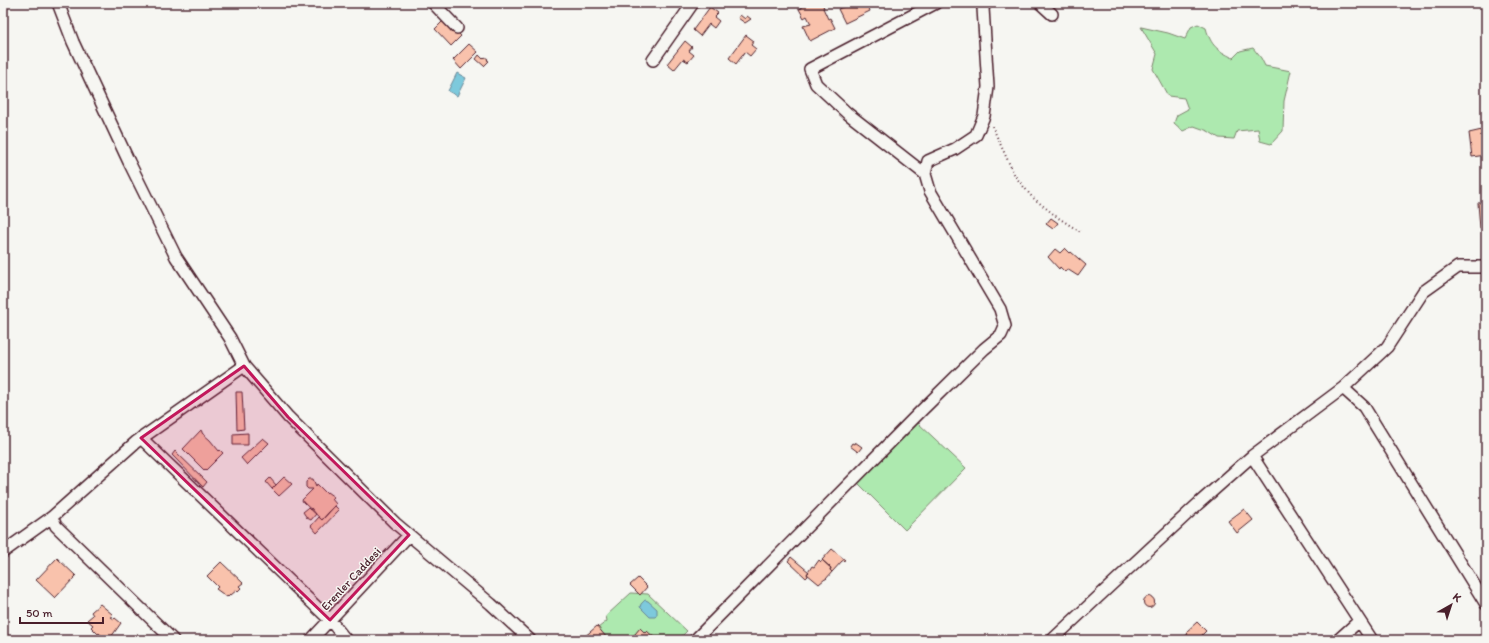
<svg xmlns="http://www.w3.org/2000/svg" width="1489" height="643" font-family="Itim,sans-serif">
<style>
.green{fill:#ade9af;stroke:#7c846d}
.water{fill:#7dc9dc;stroke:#698595}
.building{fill:#f9c2ac;stroke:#4a1f2b}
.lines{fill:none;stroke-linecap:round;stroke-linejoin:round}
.minor-casing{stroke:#4a1f2b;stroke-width:14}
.path{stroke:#4a1f2b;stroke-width:2;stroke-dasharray:1 3;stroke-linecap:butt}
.minor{stroke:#f6f6f2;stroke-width:11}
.marked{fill:#c2185b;fill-opacity:0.2;stroke:#c2185b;stroke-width:3;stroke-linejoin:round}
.labels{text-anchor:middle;stroke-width:3;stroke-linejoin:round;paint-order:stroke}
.street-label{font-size:12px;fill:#4a1f2b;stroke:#f6f6f2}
</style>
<rect width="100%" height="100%" fill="#f6f6f2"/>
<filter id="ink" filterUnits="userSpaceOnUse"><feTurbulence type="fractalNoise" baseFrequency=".025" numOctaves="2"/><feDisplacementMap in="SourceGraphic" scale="8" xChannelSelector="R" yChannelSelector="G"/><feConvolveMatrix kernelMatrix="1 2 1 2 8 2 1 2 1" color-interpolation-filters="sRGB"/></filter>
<g filter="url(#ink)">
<path class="green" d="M1198,24l8,4c5,18 11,22 27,30l7,-7 13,-3 8,10 4,8 26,5 -7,30 -1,30 -12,13 -11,-3 -2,-12 -21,2 -3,8 -15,-1 -11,-7 -14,-5 -11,5 -9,-8 3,-8 11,-6 -4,-11 -16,-2 -15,-27 4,-15 -16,-27 27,6 17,6 6,-12z
M918,423l48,45 -61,62 -47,-47z
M631,593l17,1 39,37 -9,9h-69l-11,-12 9,-7 -1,-5z"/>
<path class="water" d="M457,73l9,5 -9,18 -9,-5z
M645,600l3,1 9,8v6l-2,2h-5l-10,-10 1,-3z"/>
<path class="building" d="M808,3h14l2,5h-1l5,11 2,-1 5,10 -25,13 -7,-15 8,-2 -4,-8 -3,2 -5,-9 3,-1v-2z
M845,3h22l3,8 -25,12 -7,-14 8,-3z
M710,7l8,6 -4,4 5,4 -5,7 -5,-4 -9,12 -7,-6z
M740,15l5,4 2,-3 4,3 -6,4 -7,-5z
M445,19l16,17 -10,10 -16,-17z
M746,35l8,6 -3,4 5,4 -6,7 -5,-4 -9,12 -7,-6z
M685,41l7,6 -3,4 5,4 -6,7 -5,-3 -9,11 -7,-6z
M469,44l9,8 -17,17 -8,-9z
M479,55l4,4 2,-2 3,2 -1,1 2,1 -5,5 -8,-7z
M1486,129v26l-14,2 -3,-24z
M1486,202v26l-6,1 -2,-26z
M1051,218l7,5 -5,6 -7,-5z
M1065,248l5,5 1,-1 15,13 -8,11 -11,-7 -2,3 -5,-5 -1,2 -11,-12 7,-8 5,4z
M236,392h6l2,37 -7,1z
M201,430l1,2v1l8,7 9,11 1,-1 3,3 -18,18 -22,-22z
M248,433v12h-15v-11z
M263,438l6,5 -22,22 -6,-7z
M855,442l7,5 -4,5 -8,-6 2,-3 2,1z
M175,451l32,31 -4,5 -31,-32z
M284,477l8,7 -13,12 -7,-7z
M270,478l6,7 -4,4 -6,-7z
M309,479h4l3,7 1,-2 9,9 1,-1 7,5 -2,2 4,5 -14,16 -19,-18 -1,-2 11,-11h-5l-2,-2v-5z
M335,506l4,4 -22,23 -6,-7 8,-9 3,3z
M308,508l2,2 1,-2 5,6 -5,6 -4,-2 -4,-6z
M1244,509l9,11 -16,13 -9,-12z
M832,549l13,11 -3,1 -10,11 -2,-2 1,-2 -9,-8z
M791,557l18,15 -2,2 1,2 -2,2 -18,-17z
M57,558l19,18 -21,22 -19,-18z
M819,560l2,2 1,-2 9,8 -1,2 2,2 -6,7h-1l-6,5 -12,-10 5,-8 2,1z
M221,562l22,21 -4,3 2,2 -3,3 -1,-1 -6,5 -1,-1 -3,3 -11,-8 2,-2 -11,-11z
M638,578l9,9 -7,8 -10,-10z
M1143.5 602a5.5 5.5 0 1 1 11 0a5.5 5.5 0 1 1-11 0Z
M100,604l12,10 -1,3 3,2 1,-1 6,5 -12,17h-3l-7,-7 -1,1 -7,-7 2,-2 -6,-5 6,-5 -2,-3z
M1197,622l9,9 -9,9h-10l-3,-3 4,-3 -2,-2z
M597,626l9,11 -4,3h-17l-2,-2z
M640,628l5,5 2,-2 10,9h-27z"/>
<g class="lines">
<defs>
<path id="minor" d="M58,3l15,39 56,120 47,95 54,81 14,28 44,51 107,106 96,81 39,36
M433,3l24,25
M1040,3l12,11
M653,60l40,-57
M925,174l3,-13 27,-12 21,-14 8,-19 4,-29 -5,-79 3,-5
M1343,388l44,-41 36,-55 35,-25h28
M141,438l189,182 16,20
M1252,456l120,184
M52,517l4,9 117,114
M3,552l49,-35 84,-75 108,-76
M311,640l98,-105
M695,640l227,-230 62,-61 17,-14 4,-9 -5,-17 -70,-118 -5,-17 -78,-61 -31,-29 -6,-15 126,-66
M1052,640l147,-137 53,-47 91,-68 21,19 122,197
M1338,640l21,-19"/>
</defs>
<use href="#minor" class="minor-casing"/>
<path class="path" d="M992,126l23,50 17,21 25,20 25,16"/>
<use href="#minor" class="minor"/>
</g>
</g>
<path class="marked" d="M244,366l44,51 121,118 -79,85 -189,-182z"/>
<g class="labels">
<g class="street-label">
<text transform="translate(351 579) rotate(-47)" y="4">Erenler Caddesi</text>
</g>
</g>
<rect width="1489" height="643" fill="none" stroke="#f6f6f2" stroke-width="16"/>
<rect x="8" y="8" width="1473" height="627" fill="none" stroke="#4a1f2b" stroke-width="1.5" filter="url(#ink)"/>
<g transform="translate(1451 605) rotate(39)" stroke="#f6f6f2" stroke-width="3" paint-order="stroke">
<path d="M0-3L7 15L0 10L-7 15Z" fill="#4a1f2b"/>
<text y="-6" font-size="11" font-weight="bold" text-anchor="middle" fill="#4a1f2b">K</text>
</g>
<path d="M20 617v6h83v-6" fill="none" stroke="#4a1f2b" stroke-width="2"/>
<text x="26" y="617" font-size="12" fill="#4a1f2b" stroke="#f6f6f2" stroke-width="3" paint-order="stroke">50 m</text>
</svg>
